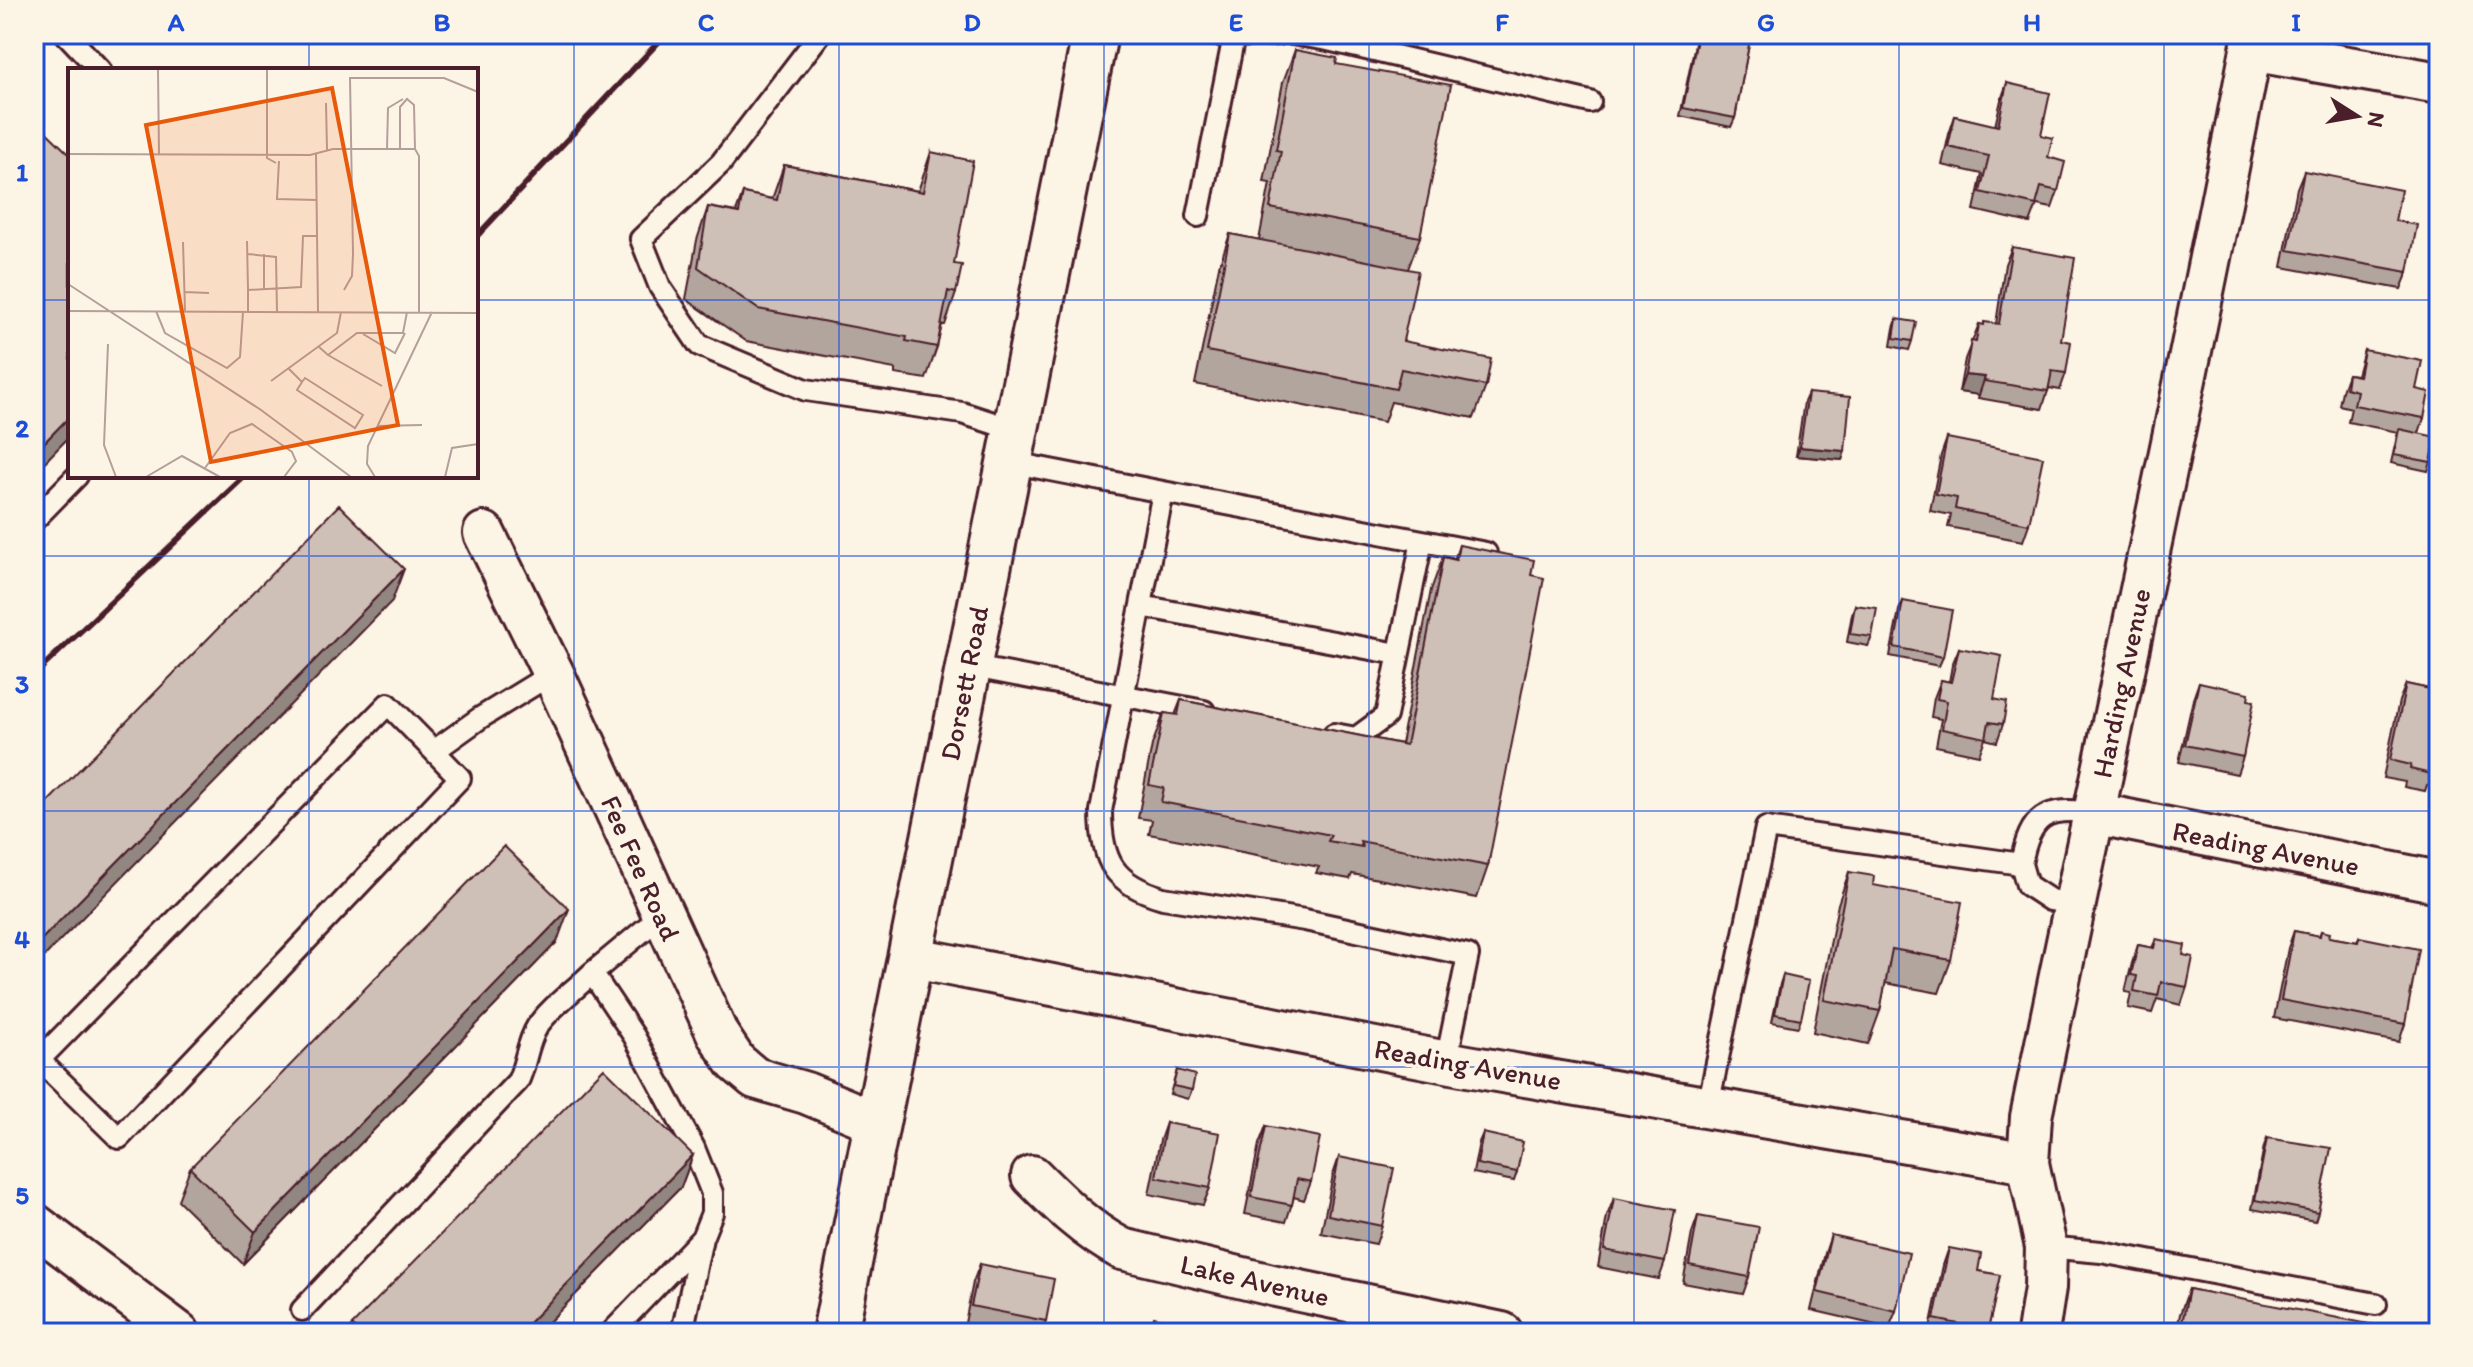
<svg xmlns="http://www.w3.org/2000/svg" width="2473" height="1367" font-family="Itim,sans-serif">
<style>
.lines{fill:none;stroke-linecap:round;stroke-linejoin:round}
.service-casing{stroke:#4a1f2b;stroke-width:26}
.minor-casing{stroke:#4a1f2b;stroke-width:46}
.secondary-casing{stroke:#4a1f2b;stroke-width:50}
.service{stroke:#fcf5e5;stroke-width:20}
.minor{stroke:#fcf5e5;stroke-width:40}
.secondary{stroke:#fcf5e5;stroke-width:44}
.rail{stroke:#4a1f2b;stroke-width:6}
.wall{fill:#b2a59d;stroke:#4a1f2b;stroke-width:2}
.shaded-wall{fill:#918680;stroke:#4a1f2b;stroke-width:2}
.building{fill:#cfc0b7;stroke:#4a1f2b;stroke-width:2}
.grid{fill:none;stroke:#1d4ed8;stroke-width:2;stroke-opacity:0.55}
.labels{text-anchor:middle;stroke-width:7;stroke-linejoin:round;paint-order:stroke}
.street-label{font-size:28px;fill:#4a1f2b;stroke:#fcf5e5}
.inset-road{fill:none;stroke:#b59f9b;stroke-width:2}
.view{fill:#e8590c;fill-opacity:0.15;stroke:#e8590c;stroke-width:4}
.inset-edge{fill:none;stroke:#4a1f2b;stroke-width:4}
.neatline{fill:none;stroke:#1d4ed8;stroke-width:3}
.grid-label{font-size:26px;text-anchor:middle;font-weight:bold;fill:#1d4ed8}
</style>
<rect width="100%" height="100%" fill="#fcf5e5"/>
<filter id="ink" filterUnits="userSpaceOnUse"><feTurbulence type="fractalNoise" baseFrequency=".0125" numOctaves="2"/><feDisplacementMap in="SourceGraphic" scale="16" xChannelSelector="R" yChannelSelector="G"/><feConvolveMatrix kernelMatrix="1 2 1 2 8 2 1 2 1" color-interpolation-filters="sRGB"/></filter>
<g filter="url(#ink)">
<g class="lines">
<defs>
<path id="service" d="M66,34l34,36
M820,34l-99,129 -80,76 19,48 39,58 107,45 156,23 53,17
M1211,34l23,2 45,-2
M1292,34l36,6 262,62
M1198,216l36,-180
M1009,462l154,30 -62,319c0,50 13,73 62,87l142,22 163,35 -22,107
M1163,492l323,61
M34,520l43,-44
M1141,606l257,48
M968,666l236,45
M1334,734l22,4 30,-22 36,-175
M434,751l-46,-47 -349,356 80,78 341,-360 -26,-27 46,-33 73,-45
M2021,864c9,-49 25,-58 72,-51
M662,915l-70,58 42,63 60,112 18,45v20l-10,25 -20,95
M1708,1106l58,-278 255,36 6,21 23,15 24,4
M2046,1247l55,5 275,52
M302,1310l216,-229c8,-17 9,-38 19,-54 11,-18 39,-38 55,-54
M611,1333l91,-95"/>
<path id="minor" d="M2251,50l188,33
M484,533l69,140 165,362 18,27 19,16 51,15 70,29
M2093,813l346,69
M909,957l553,108 566,98
M1032,1176c28,28 54,54 90,73l154,37 226,47
M34,1224l145,109
M2038,1333l7,-45 1,-41 -18,-84 3,-46c73,-361 154,-721 223,-1083"/>
<path id="secondary" d="M835,1333l260,-1299"/>
</defs>
<use href="#service" class="service-casing"/>
<use href="#minor" class="minor-casing"/>
<use href="#secondary" class="secondary-casing"/>
<use href="#service" class="service"/>
<use href="#minor" class="minor"/>
<use href="#secondary" class="secondary"/>
<path class="rail" d="M476,237l190,-203
M34,675l211,-199"/>
</g>
<path class="wall" d="M1697,34h54l-16,84 -4,9 -51,-11z
M1295,50l41,14 84,173 -12,32 -5,72 83,45 -12,32 -83,-16 -7,20 -189,-38 24,-118 11,-32 29,6 11,-57 -6,-1 19,-100z
M2007,83l34,52 17,56 -6,17 -15,-3 -7,18 -56,-13 8,-36 -40,-9 7,-31 6,-18 40,10 6,-26z
M931,152l23,112 2,29 -11,32h-3l-5,22 -11,32 -31,-5v-5l-149,-28 -60,-42 11,-59 11,-33 28,5 7,-19 29,6 12,-34 134,26z
M2304,171l91,50 13,51 -7,17 -119,-22 15,-79z
M2012,247l49,93 5,33 -6,17 -11,-2 -7,21 -64,-11 1,-3 -20,-3 6,-33 14,-35 4,1 13,-1 9,-60z
M1897,319l15,22 -3,9 -18,-4 3,-18z
M2364,350l52,39 8,29 -5,15 12,29 -3,9 -37,-8 7,-31 -50,-10 3,-14 -12,-3 3,-14 6,-17 9,1z
M1808,393l37,58 -3,9 -46,-4 8,-54z
M1947,438l82,86 -6,17 -75,-14 3,-12 -21,-4 11,-56z
M1459,545l72,30 -43,291 -11,32 -125,-24 -2,5 -34,-6 3,-6 -170,-33 3,-14 -14,-2 14,-73 12,-32 11,2 6,-15 220,44 30,-154 12,-33 11,3z
M1903,601l40,56 -4,9 -49,-10 9,-46z
M1855,605l17,32 -4,9 -21,-4 5,-28z
M1959,648l35,51 9,25 -6,18 -12,-3 -6,16 -43,-9 5,-27 -10,-2 3,-19 7,-18 8,2 3,-17z
M2199,682l49,18 -5,57 -6,17 -58,-12 14,-63z
M2406,684l33,7v97l-12,-3 -2,6 -21,-4 1,-5 -22,-4 16,-77z
M1849,872l24,13 78,75 -12,33 -54,-10 -5,28 -12,33 -55,-12 25,-128z
M2294,931l25,5 2,-5 8,6 28,5 2,-5 46,87 -6,18 -125,-24 14,-70z
M2156,939l27,16 4,32 -6,18 -24,-6 -5,14 -24,-5 3,-15 -6,-1 7,-29 6,-18 14,3z
M557,942l-314,322 -65,-64 12,-32z
M1783,975l18,44 -3,8 -26,-5 8,-38z
M1177,1070l15,20 -4,9 -18,-5z
M1166,1123l44,65 -7,17 -54,-11 11,-54z
M1266,1126l45,56 -7,18 -10,-3 -8,25 -41,-8 14,-70z
M1483,1133l34,39 -3,9 -41,-8 6,-31z
M2267,1138l51,74 -3,9 -63,-12 12,-63z
M693,1155l-12,32 -143,146h-189l3,-8z
M1339,1157l43,69 -6,18 -55,-11 12,-58z
M1614,1198l51,64 -6,17 -61,-12 9,-51z
M1698,1216l51,61 -6,17 -60,-11 9,-50z
M1831,1235l65,76 -7,17 -78,-18 14,-57z
M1949,1248l29,23 22,4 -13,58h-58l14,-68z
M980,1264l66,57 -4,12h-28l-49,-10 8,-41z
M2189,1289l210,44h-223l4,-19z"/>
<path class="shaded-wall" d="M1965,375l20,2 -6,18 -20,-3z
M70,416v20l-36,37v-20z
M1800,447l45,4 -3,9 -46,-4z
M404,569l-12,32 -358,366v-20z
M569,909l-12,33 -314,322 12,-32z
M693,1155l-12,32 -143,146h-19z"/>
<path class="building" d="M1698,34h53l-16,84 -52,-10z
M1295,50l42,8 -1,6 115,21 -31,152 -150,-29 11,-57 -5,-1z
M2007,83l43,10 -9,42 12,3 -5,19 17,5 -7,29 -17,-4 -5,18 -56,-13 9,-36 -41,-9 7,-31 43,10z
M34,120l36,35v261l-36,37z
M931,152l42,9 -19,103 8,1 -6,28 -8,-2 -11,56 -31,-6 1,-4 -149,-28 -60,-42 10,-60 31,6 4,-20 34,7 7,-35 139,27z
M2304,171l97,19 -6,31 22,4 -9,47 -120,-22z
M1230,234l188,37 -15,70 88,18 -5,27 -85,-17 -5,20 -189,-38z
M2012,247l63,11 -14,82 10,2 -5,31 -14,-2 -4,20 -64,-10 1,-4 -20,-2 6,-34 5,1 3,-18 5,1v-3l15,2z
M1897,319l19,3 -4,19 -18,-3z
M2364,350l58,11 -6,28 13,3 -5,26 -70,-13 3,-14 -11,-3 2,-14 11,2z
M1808,393l42,4 -5,54 -45,-4z
M2399,429l37,8 -5,25 -37,-7z
M1947,438l96,19 -14,67 -74,-15 2,-11 -21,-4z
M339,505l65,64 -370,378v-131z
M1459,545l75,15 -3,15 13,3 -56,288 -128,-25 2,6 -34,-6 3,-6 -170,-33 3,-14 -15,-3 15,-72 14,2 3,-15 225,45 37,-188 13,3z
M1903,601l49,9 -9,47 -49,-10z
M1855,605l22,3 -5,29 -22,-3z
M1959,648l43,8 -8,43 13,3 -4,22 -14,-2 -3,16 -44,-9 5,-28 -10,-2 4,-19 10,2z
M2199,682l50,11 -1,7 6,1 -11,56 -58,-12z
M2406,684l33,7v78l-6,-1 -2,6 -21,-5 1,-4 -21,-5z
M504,846l65,63 -314,323 -65,-64z
M1849,872l25,4 -1,9 89,17 -11,58 -59,-11 -12,62 -56,-11z
M2294,931l26,5 1,-5 9,2 -1,4 29,5 1,-5 60,12 -14,75 -124,-24z
M2156,939l29,6 -2,10 10,2 -6,30 -26,-5 -3,14 -24,-5 3,-15 -6,-1 7,-30 16,3z
M1783,975l26,6 -8,38 -26,-5z
M604,1068l89,87 -174,178h-159l-8,-8z
M1177,1070l18,5 -3,15 -19,-4z
M1166,1123l54,10 -10,55 -54,-11z
M1266,1126l54,11 -9,45 -14,-3 -5,26 -41,-8z
M1483,1133l40,9 -6,30 -40,-8z
M2267,1138l64,10 -13,64 -63,-12z
M1339,1157l55,11 -12,58 -54,-11z
M1614,1198l61,12 -10,52 -61,-12z
M1698,1216l61,11 -10,50 -60,-12z
M1831,1235l78,18 -13,58 -79,-19z
M1949,1248l32,6 -3,17 22,4 -12,55 -54,-11z
M980,1264l74,15 -8,42 -75,-15z
M2189,1289l211,41 -1,3h-219z
M1154,1317l41,10 -1,6h-44z"/>
</g>
<path class="grid" d="M309,34v36M574,34v1299M839,34v1299M1104,34v1299M1369,34v1299M1634,34v1299M1899,34v1299M2164,34v1299M34,300h36M476,300h1963M309,476v857M34,556h2405M34,811h2405M34,1067h2405"/>
<g class="labels">
<g class="street-label">
<text transform="translate(964 683) rotate(-79)" y="10">Dorsett Road</text>
<text transform="translate(2121 683) rotate(-78)" y="10">Harding Avenue</text>
<text transform="translate(2266 848) rotate(11)" y="10">Reading Avenue</text>
<text transform="translate(641 868) rotate(66)" y="10">Fee Fee Road</text>
<text transform="translate(1468 1064) rotate(10)" y="10">Reading Avenue</text>
<text transform="translate(1255 1280) rotate(13)" y="10">Lake Avenue</text>
</g>
</g>
<g transform="translate(68 68)">
<rect width="410" height="410" fill="#fcf5e5"/>
<path class="inset-road" d="M90,1l1,85M199,1v89l9,5M258,35l1,47M319,81l1,-41 15,-9M332,81v-42l7,-8 7,6 1,44M0,86l242,1 23,-6h82l4,7v156M248,86l2,158M211,93l-2,38 40,1M179,173l1,49M115,174l2,69M180,186l28,3 1,55M196,186v36M0,216l193,126 90,67M276,222l8,-14 1,-22 -3,-176h94l34,14M116,224l25,1M0,243l410,2M88,243l9,22 62,35 13,-11 3,-45M180,244v-22l53,-3 2,-51h15M295,266l32,19 10,-20M40,276l-4,101 12,32M251,279l9,8 29,-22h46l4,-21M260,287l54,31M220,300l14,14 3,-4 58,37 -8,13 -58,-38 5,-8M203,313l66,-48 4,-21M309,358l45,-1M137,400l25,-35 22,-9 40,28 4,9 -12,16M78,409l36,-21 38,21M307,409l-8,-13 1,-18 64,-134M377,409l7,-29 26,-4"/>
<path class="view" d="M264,20l66,337 -187,37 -65,-337z"/>
<rect width="410" height="410" class="inset-edge"/>
</g>
<rect width="2473" height="1367" fill="none" stroke="#fcf5e5" stroke-width="88"/>
<g transform="translate(2357 116) rotate(101)" stroke="#fcf5e5" stroke-width="6" paint-order="stroke">
<path d="M0-6L14 30L0 20L-14 30Z" fill="#4a1f2b"/>
<text y="-12" font-size="22" font-weight="bold" text-anchor="middle" fill="#4a1f2b">N</text>
</g>
<rect x="44" y="44" width="2385" height="1279" class="neatline"/>
<g class="grid-label">
<text x="176" y="31">A</text>
<text x="442" y="31">B</text>
<text x="706" y="31">C</text>
<text x="972" y="31">D</text>
<text x="1236" y="31">E</text>
<text x="1502" y="31">F</text>
<text x="1766" y="31">G</text>
<text x="2032" y="31">H</text>
<text x="2296" y="31">I</text>
<text x="22" y="181">1</text>
<text x="22" y="437">2</text>
<text x="22" y="693">3</text>
<text x="22" y="948">4</text>
<text x="22" y="1204">5</text>
</g>
</svg>
